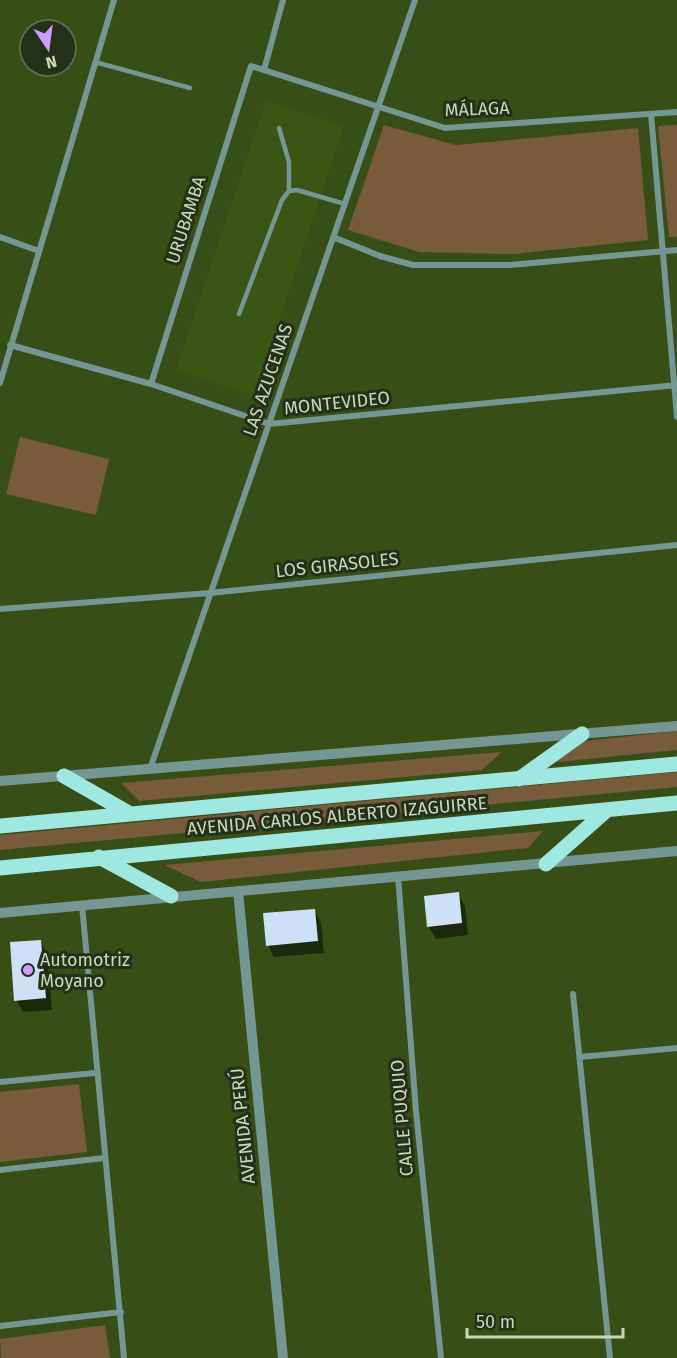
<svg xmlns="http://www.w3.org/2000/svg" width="677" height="1358" font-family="'Fira Sans',sans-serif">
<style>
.built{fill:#3b5514}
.green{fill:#775b3b}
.shadow{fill:#0007}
.building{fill:#cde0f5}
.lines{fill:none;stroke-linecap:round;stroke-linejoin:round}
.service{stroke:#759794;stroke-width:4.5}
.minor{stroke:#759794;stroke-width:6}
.tertiary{stroke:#759794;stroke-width:10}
.primary{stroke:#9fe7e1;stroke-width:15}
.poi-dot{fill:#d29cfd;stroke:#253019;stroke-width:2}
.labels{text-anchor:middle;stroke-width:6;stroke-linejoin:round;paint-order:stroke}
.street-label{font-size:18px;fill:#c9d8bb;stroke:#253019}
.poi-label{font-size:18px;fill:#c9d8bb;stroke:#253019;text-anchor:start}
</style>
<rect width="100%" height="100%" fill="#374e17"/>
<path class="built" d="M266,101l78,25 -90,270 -78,-26z"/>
<path class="green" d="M384,125l72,20 182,-17 10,112 -134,14 -95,-2 -71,-22z
M677,125v112h-8l-11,-111z
M20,437l89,22 -13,56 -90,-21z
M677,731v19l-130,13 19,-20z
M502,752l-20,18 -343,31 -18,-18z
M677,772v15l-677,63v-15z
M543,831l-15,17 -327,34 -37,-17z
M79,1084l8,68 -87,10v-70z
M105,1325l5,33h-109l-1,-19z"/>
<path class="shadow" d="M458,894l7,12 3,29 -32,4 -7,-12z
M314,911l7,12 3,30 -50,4 -6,-12z
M40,941l7,12 5,57 -29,2 -7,-12z"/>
<path class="building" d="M459,892l3,31 -35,4 -3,-31z
M315,909l3,32 -52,5 -3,-33z
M41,940l5,58 -32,3 -4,-59z"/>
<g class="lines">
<path class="service" d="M95,62l95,26
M279,128l10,34v29
M239,314l43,-114 7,-9 8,-1 48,14"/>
<path class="minor" d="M264,70l19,-70
M651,114l26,303
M0,237l39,14
M333,237l47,19 33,9h97l167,-15
M10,345l141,39 118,40 408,-39
M0,383l114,-383
M151,384l100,-318 194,62 232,-16
M0,609l210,-16 467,-48
M150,769l265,-769
M398,876l18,235 25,247
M82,905l42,453
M573,994l37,364
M580,1057l97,-9
M0,1082l95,-9
M0,1170l104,-12
M0,1326l121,-14"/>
<path class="tertiary" d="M0,781l677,-55
M238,891l45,467
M0,913l677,-62"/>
<path class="primary" d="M64,776l63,36
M519,779l63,-45
M0,826l677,-62
M99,857l72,39
M546,864l60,-53
M0,868l677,-65"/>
</g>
<circle class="poi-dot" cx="28" cy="970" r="6"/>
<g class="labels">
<g class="street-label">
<text transform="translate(477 109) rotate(-2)" y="6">MÁLAGA</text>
<text transform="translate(186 220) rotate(-72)" y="6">URUBAMBA</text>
<text transform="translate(268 380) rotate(-71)" y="6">LAS AZUCENAS</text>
<text transform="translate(337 403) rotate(-6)" y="6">MONTEVIDEO</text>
<text transform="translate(337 565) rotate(-6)" y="6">LOS GIRASOLES</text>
<text transform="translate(337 816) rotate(-5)" y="6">AVENIDA CARLOS ALBERTO IZAGUIRRE</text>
<text transform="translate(402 1118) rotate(-95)" y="6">CALLE PUQUIO</text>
<text transform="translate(243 1126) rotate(-96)" y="6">AVENIDA PERÚ</text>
</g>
<g class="poi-label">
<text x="40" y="966">Automotriz<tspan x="40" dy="21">Moyano</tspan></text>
</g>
</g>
<g transform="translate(48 48) rotate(167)"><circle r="28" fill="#253019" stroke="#67735a" stroke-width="1.5"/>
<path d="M0-4.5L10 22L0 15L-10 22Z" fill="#d29cfd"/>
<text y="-9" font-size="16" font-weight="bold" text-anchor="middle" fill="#c9d8bb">N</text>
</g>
<path d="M467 1328v9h156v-9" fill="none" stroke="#c9d8bb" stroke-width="3"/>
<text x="476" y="1328" font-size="18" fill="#c9d8bb" stroke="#253019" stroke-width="4.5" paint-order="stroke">50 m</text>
</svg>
